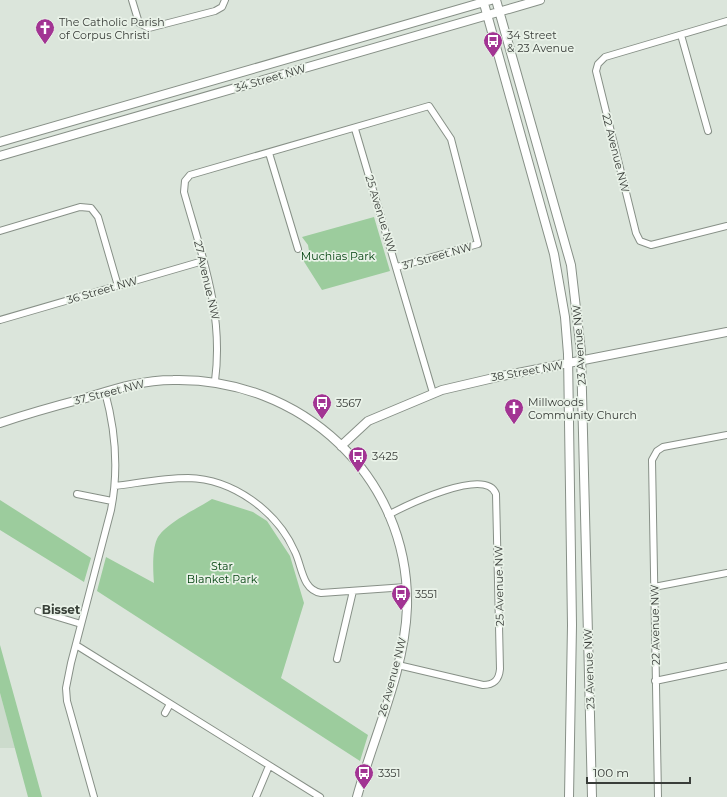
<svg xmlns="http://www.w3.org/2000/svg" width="727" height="797" font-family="Montserrat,sans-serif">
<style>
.built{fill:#ccdbcc}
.green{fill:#9ccc9d}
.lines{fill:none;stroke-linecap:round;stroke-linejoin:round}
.street-casing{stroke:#879087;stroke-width:8}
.secondary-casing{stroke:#879087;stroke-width:10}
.street{stroke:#fff;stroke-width:6}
.secondary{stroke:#fff;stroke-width:8}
.labels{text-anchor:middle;stroke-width:3.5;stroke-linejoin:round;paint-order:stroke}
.poi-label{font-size:11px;fill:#393d39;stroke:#e9f2e8;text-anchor:start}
.street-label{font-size:11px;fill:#393d39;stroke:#e9f2e8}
.park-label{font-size:11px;fill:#03430f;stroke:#e9f2e8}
.neighbourhood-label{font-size:12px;font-weight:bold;fill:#384038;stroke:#e9f2e8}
</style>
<rect width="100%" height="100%" fill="#dbe5db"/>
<path class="built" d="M0,693l15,55h-15z"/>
<path class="green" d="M374,217l16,54 -68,19 -19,-30 6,-9 -1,-6 -6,-8z
M212,499l41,13 14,9 23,35 14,47 -23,75 87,57 -8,26 -263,-170 9,-34 48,26c-1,-12 -2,-33 3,-44 8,-16 40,-30 55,-40z
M0,500l91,58 -7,24 -84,-52z
M0,645l42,152h-14l-28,-104z"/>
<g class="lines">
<defs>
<path id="street" d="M132,0l7,23 10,5 66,-17 7,-4 3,-7
M727,21l-122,36 -7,7 -2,7 40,162 4,8 11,4 76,-19
M681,35l27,96
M355,129l78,264
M269,153l29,96
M0,231l80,-24 11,1 7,9 20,69
M0,320l203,-59
M215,381c9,-68 -13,-125 -31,-189l1,-11 5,-6 239,-69 22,33 27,105 -81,23
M115,486c24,-3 48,-8 73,-8 45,1 89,33 107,74 7,14 7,38 26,41l85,-6
M77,494l35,7
M388,515c17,-9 98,-49 108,-21l4,175c-1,11 -6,16 -17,16l-85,-20
M654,587l73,-14
M38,611l43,13
M76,645l244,152
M337,659l16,-68
M655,681l72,-15
M165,713l5,-9
M94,797l-27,-96 -1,-13 5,-25 40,-153c8,-41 5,-78 -6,-118
M256,797l13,-31
M658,797l-6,-337 5,-9 6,-4 64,-12"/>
<path id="secondary" d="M483,0l71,254 11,63 3,37 4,271 -3,172
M496,0l75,265 10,87 11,445
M0,142l491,-142
M0,156l540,-156
M0,423c27,-9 55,-17 82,-24 30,-9 59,-19 91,-19 127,-3 237,96 234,227 -2,64 -33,128 -50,190
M341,446l27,-25 74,-31 60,-14 225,-44"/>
</defs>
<use href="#street" class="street-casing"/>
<use href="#secondary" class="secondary-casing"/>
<use href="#street" class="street"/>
<use href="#secondary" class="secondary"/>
</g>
<defs>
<symbol id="church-pin" viewBox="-11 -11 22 30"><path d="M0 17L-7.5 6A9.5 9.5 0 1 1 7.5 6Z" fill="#a23493" stroke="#e9f2e8"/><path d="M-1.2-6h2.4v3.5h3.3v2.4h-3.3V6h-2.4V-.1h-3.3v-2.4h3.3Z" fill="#fff"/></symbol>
<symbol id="bus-pin" viewBox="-11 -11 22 30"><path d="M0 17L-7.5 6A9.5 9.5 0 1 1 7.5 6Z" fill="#a23493" stroke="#e9f2e8"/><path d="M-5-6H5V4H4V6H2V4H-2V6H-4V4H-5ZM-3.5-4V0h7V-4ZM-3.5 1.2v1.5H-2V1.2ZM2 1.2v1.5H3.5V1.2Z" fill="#fff"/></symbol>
</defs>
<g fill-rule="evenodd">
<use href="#church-pin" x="34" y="17" width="22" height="30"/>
<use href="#bus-pin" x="482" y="30" width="22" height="30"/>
<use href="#bus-pin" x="311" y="392" width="22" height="30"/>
<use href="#church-pin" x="503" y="397" width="22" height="30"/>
<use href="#bus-pin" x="347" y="445" width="22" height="30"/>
<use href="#bus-pin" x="390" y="583" width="22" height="30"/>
<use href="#bus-pin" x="353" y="762" width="22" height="30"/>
</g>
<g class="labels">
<g class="poi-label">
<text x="59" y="26">The Catholic Parish<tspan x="59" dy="13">of Corpus Christi</tspan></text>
<text x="507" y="39">34 Street<tspan x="507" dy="13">&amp; 23 Avenue</tspan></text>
<text x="528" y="406">Millwoods<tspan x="528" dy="13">Community Church</tspan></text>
<text x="336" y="407">3567</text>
<text x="372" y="460">3425</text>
<text x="415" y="598">3551</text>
<text x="378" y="777">3351</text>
</g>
<g class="street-label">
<text transform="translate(270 78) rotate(-16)" y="4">34 Street NW</text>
<text transform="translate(616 153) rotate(76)" y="4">22 Avenue NW</text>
<text transform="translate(381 214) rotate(73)" y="4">25 Avenue NW</text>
<text transform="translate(437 256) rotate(-16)" y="4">37 Street NW</text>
<text transform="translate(207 280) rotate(77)" y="4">27 Avenue NW</text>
<text transform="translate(102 290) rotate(-16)" y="4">36 Street NW</text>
<text transform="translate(579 345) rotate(-94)" y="4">23 Avenue NW</text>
<text transform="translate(527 371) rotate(-10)" y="4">38 Street NW</text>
<text transform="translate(109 392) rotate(-14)" y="4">37 Street NW</text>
<text transform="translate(499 586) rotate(-91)" y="4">25 Avenue NW</text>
<text transform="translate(655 625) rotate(-91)" y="4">22 Avenue NW</text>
<text transform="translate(589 669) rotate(-92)" y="4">23 Avenue NW</text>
<text transform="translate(392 677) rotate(-75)" y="4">26 Avenue NW</text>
</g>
<g class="park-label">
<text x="338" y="260">Muchias Park</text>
<text x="222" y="570">Star<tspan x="222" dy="13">Blanket Park</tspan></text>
</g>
<g class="neighbourhood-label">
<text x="61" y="614">Bisset</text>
</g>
</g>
<path d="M587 777v6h103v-6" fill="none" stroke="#393d39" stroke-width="2"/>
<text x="593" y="777" font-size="12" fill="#393d39" stroke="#e9f2e8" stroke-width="3" paint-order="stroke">100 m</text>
</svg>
